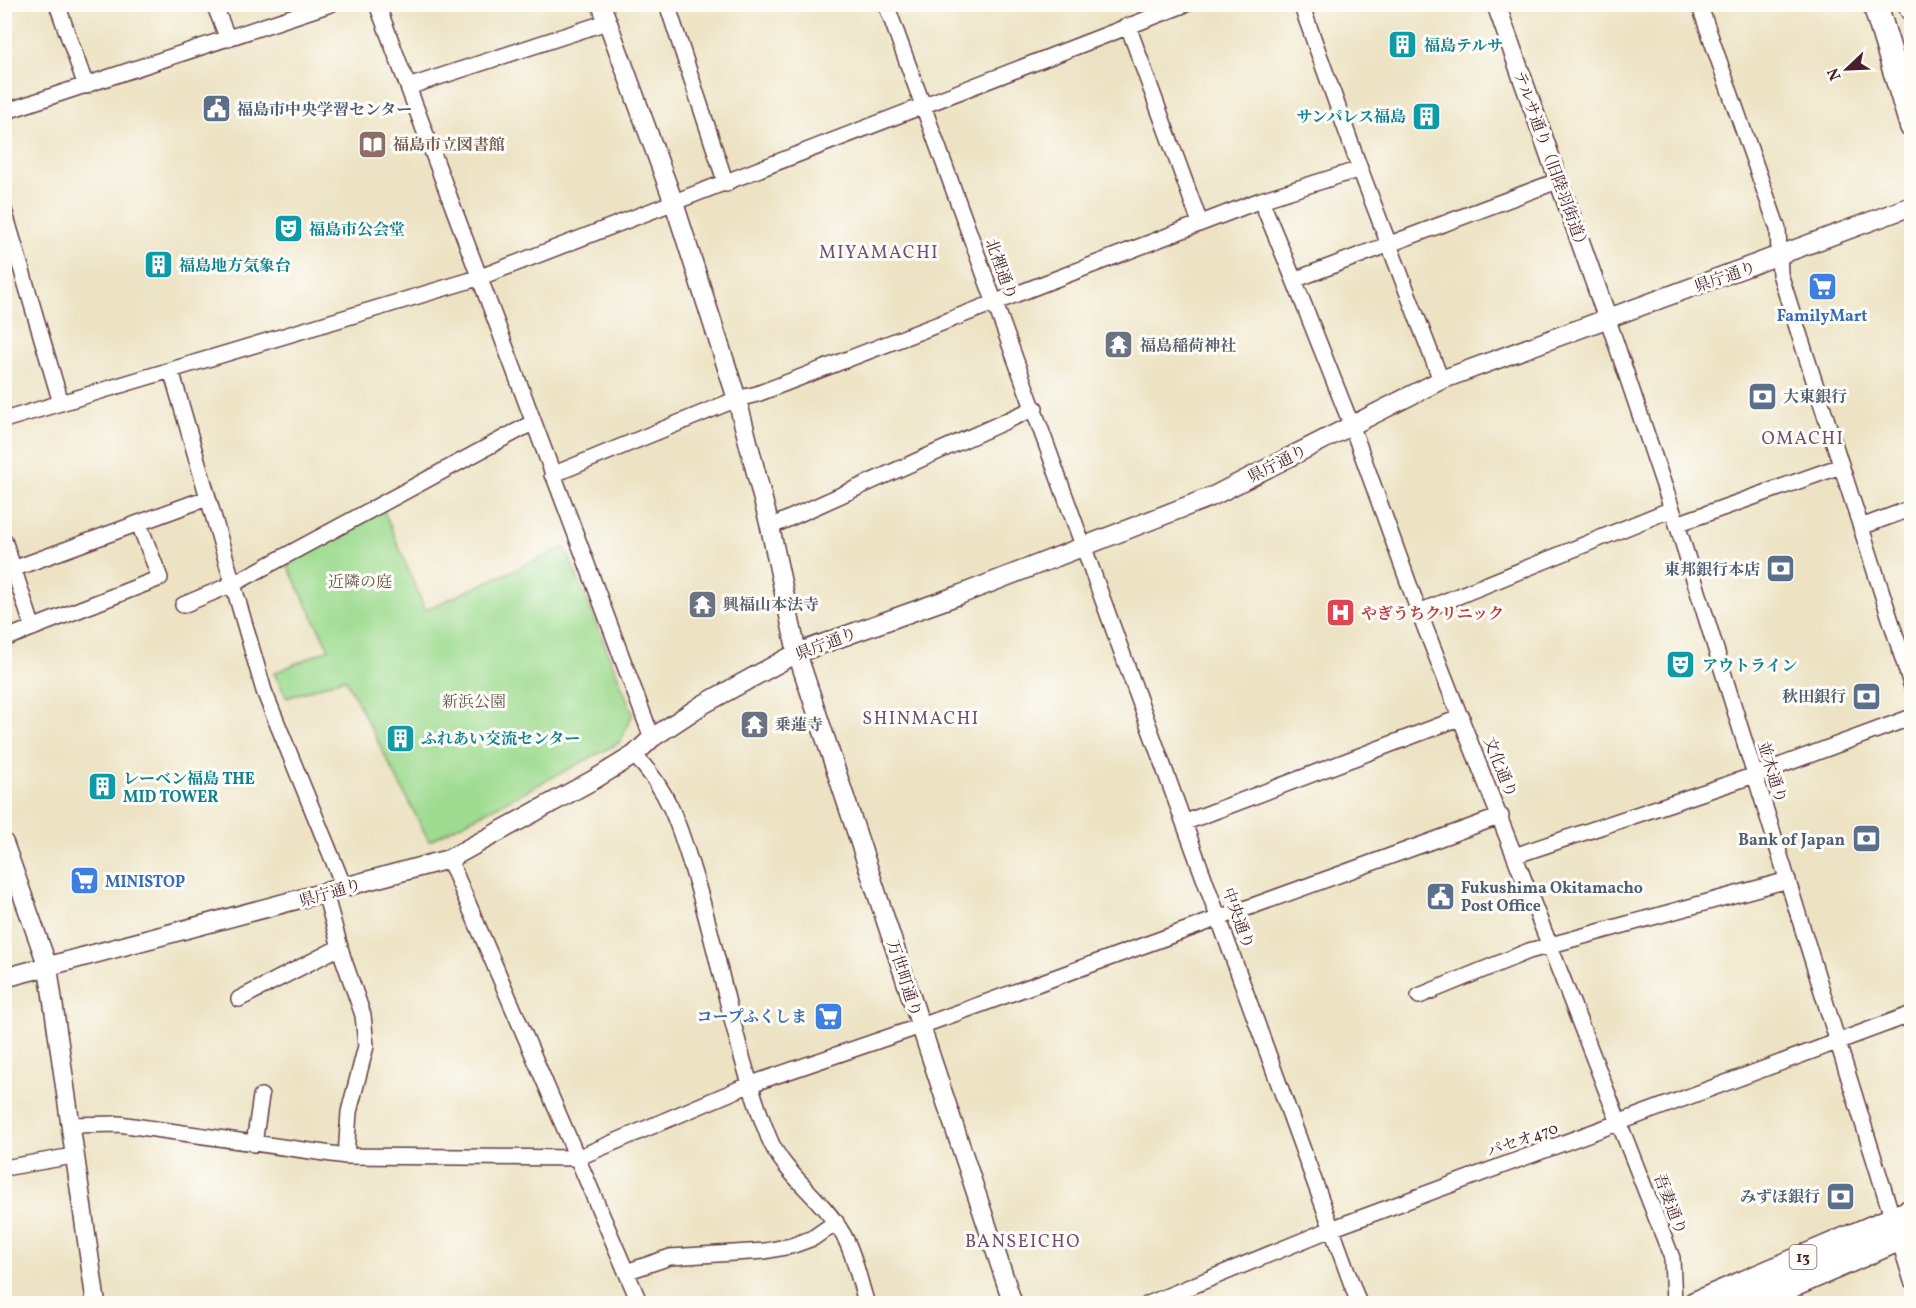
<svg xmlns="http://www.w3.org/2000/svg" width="1916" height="1308" font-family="Vollkorn,'Noto Serif JP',serif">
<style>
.green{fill:#9edb90;stroke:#747d5e;stroke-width:1.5}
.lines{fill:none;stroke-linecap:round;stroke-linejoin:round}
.minor-casing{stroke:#623c42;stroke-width:18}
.tertiary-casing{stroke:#623c42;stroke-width:21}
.trunk-casing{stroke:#623c42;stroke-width:27}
.minor{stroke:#fff;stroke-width:15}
.tertiary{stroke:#fff;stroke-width:18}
.trunk{stroke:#fff;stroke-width:24}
.labels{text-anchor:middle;stroke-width:6;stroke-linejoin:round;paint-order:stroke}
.shield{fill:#fdfcf7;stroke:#806168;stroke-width:1.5}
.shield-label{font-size:15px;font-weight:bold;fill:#4a1f2b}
.culture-label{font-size:16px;font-weight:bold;fill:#0d838f;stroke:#fdfcf7;text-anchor:start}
.service-label{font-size:16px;font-weight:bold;fill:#4e5e75;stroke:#fdfcf7;text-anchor:end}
.education-label{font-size:16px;font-weight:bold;fill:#785e54;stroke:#fdfcf7;text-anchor:start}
.street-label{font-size:16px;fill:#4a1f2b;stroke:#fdfcf7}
.shop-label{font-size:16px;font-weight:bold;fill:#366cbe;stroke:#fdfcf7}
.worship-label{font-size:16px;font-weight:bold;fill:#5b616d;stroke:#fdfcf7;text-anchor:start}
.park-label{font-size:16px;fill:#635749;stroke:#fdfcf7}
.health-label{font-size:16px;font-weight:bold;fill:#be3a42;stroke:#fdfcf7;text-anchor:start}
.neighbourhood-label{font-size:18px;letter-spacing:1.5px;fill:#734e71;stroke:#fdfcf7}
</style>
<rect width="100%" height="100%" fill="#fdfcf7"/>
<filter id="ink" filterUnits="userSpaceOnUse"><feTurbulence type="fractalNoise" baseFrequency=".0167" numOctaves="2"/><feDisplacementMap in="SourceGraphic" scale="12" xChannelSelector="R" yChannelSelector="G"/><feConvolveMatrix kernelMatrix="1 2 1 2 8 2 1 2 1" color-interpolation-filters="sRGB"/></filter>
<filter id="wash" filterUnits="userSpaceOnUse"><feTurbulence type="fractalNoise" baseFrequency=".008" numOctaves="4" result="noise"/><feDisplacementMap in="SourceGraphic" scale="24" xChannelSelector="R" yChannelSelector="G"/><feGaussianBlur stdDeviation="1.35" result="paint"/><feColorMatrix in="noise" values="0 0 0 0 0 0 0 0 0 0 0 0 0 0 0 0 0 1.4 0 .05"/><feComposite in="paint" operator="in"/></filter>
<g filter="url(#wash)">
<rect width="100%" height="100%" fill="#ede3c4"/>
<path class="green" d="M381,504l44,106 140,-63 68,167 -14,29 -190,98 -84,-163 -58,20 -13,-25 55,-24 -46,-92z"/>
</g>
<g filter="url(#ink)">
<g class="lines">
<defs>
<path id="minor" d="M57,4l29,82
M214,4l14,35
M377,4l275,734
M667,4l59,180
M886,4l473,1300
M1301,4l59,165 81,211
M1699,4l79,225 2,45 132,413
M1128,26l72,197
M408,87l199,-65
M4,112l327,-108
M1560,180l-266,100 57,144 68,188 253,646 2,46
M1261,200l33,80
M4,210l57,193
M1607,317l70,207 235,757
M171,370l93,321 80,196
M4,420l474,-142 708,-274
M552,475l185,-76 20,-5 504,-194 99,-31
M1677,524l164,-58
M770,527l265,-119
M1861,527l51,-19
M4,540l29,88
M13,569l194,-71
M183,605l52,-22 297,-160
M1419,612l253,-103
M4,639l156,-61 -21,-54
M634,755c38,38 47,78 63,129 25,83 39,172 72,254 15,37 52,59 72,93 13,20 18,50 26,73
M1186,822l276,-105
M1517,855l238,-80 157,-58
M449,859l191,445
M325,893l18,65 20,57 3,31 -17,66 -3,44
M1419,996l110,-45 259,-71
M239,999l101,-52
M70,1125l49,-1 227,32 231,2 174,-74 170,-58 580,-210
M254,1144l7,-48
M4,1168l69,-12
M626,1272l44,-15 95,-6 26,-5 22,-8 23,-16
M1148,1304l183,-75 581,-215"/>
<path id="tertiary" d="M601,4l73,199 63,196 33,128 27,126 216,651
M1496,4l111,313
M4,843l44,124 48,337
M4,978l445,-119 146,-80 39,-24 18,-17 50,-33 95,-52 162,-58 254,-99 228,-116 471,-174"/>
<path id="trunk" d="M1875,4l37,122
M1910,4l2,5
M1695,1304l217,-93
M1749,1304l163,-71"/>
</defs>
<use href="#minor" class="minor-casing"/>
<use href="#tertiary" class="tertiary-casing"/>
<use href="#trunk" class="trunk-casing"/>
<use href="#minor" class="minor"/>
<use href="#tertiary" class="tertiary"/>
<use href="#trunk" class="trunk"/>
</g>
</g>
<defs>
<symbol id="building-square" viewBox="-11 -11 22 22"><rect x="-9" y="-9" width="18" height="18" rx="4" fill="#0f9aa8" stroke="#fdfcf7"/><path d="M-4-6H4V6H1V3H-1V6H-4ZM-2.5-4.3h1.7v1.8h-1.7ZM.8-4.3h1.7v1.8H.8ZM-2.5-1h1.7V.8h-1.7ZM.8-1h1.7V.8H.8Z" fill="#fff"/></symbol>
<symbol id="civic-square" viewBox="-11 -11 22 22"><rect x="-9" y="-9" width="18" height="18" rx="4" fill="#5c6f8a" stroke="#fdfcf7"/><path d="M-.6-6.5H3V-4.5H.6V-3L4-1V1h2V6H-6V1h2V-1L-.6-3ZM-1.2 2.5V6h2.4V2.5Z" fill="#fff"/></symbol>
<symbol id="library-square" viewBox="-11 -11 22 22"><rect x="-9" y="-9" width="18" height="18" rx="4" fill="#8d6e63" stroke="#fdfcf7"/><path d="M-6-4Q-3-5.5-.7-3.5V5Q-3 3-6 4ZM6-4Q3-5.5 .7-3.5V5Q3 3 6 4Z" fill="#fff"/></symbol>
<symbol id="theatre-square" viewBox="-11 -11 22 22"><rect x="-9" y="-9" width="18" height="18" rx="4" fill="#0f9aa8" stroke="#fdfcf7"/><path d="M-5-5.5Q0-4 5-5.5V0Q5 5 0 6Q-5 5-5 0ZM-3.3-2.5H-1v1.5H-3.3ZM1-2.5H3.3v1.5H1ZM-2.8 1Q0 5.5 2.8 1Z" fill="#fff"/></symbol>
<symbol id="supermarket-square" viewBox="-11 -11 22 22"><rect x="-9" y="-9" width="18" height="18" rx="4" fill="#3f7fe0" stroke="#fdfcf7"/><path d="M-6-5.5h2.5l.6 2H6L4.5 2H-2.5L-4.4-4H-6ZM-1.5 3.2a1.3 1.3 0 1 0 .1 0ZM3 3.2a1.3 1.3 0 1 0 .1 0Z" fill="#fff"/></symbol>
<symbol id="temple-square" viewBox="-11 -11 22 22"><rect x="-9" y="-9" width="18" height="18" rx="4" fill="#6b7280" stroke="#fdfcf7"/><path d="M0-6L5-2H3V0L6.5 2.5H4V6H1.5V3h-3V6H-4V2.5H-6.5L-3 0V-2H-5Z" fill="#fff"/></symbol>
<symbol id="bank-square" viewBox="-11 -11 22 22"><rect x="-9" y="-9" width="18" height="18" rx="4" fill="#5c6f8a" stroke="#fdfcf7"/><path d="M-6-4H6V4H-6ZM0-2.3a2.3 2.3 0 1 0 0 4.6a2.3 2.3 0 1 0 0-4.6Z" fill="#fff"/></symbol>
<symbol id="hospital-square" viewBox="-11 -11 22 22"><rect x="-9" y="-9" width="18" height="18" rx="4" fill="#e0444e" stroke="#fdfcf7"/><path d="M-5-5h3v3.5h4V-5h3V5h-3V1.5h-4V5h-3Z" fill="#fff"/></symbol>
</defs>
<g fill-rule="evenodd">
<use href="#building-square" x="1386" y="28" width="33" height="33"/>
<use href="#civic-square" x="200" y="92" width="33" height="33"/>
<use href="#building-square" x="1410" y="100" width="33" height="33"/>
<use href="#library-square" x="356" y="128" width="33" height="33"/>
<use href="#theatre-square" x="272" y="212" width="33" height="33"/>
<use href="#building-square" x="142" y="248" width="33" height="33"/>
<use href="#supermarket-square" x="1806" y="270" width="33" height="33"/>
<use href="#temple-square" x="1102" y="328" width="33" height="33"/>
<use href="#bank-square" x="1746" y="380" width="33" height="33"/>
<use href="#bank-square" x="1764" y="552" width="33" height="33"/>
<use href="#temple-square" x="686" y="588" width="33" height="33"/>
<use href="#hospital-square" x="1324" y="596" width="33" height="33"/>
<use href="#theatre-square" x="1664" y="648" width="33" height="33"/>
<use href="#bank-square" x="1850" y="680" width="33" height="33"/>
<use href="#temple-square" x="738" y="708" width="33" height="33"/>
<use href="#building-square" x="384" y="722" width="33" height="33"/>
<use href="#building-square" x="86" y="770" width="33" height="33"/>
<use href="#bank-square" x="1850" y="822" width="33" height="33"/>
<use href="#supermarket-square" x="68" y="864" width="33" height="33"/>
<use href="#civic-square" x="1424" y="880" width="33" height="33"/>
<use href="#supermarket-square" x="812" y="1000" width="33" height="33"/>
<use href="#bank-square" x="1824" y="1180" width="33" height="33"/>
</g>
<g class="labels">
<rect class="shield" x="1789.5" y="1245" width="27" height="24" rx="4.5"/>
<g class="shield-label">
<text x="1803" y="1262">13</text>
</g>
<g class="culture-label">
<text x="1424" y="51">福島テルサ</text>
<text x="1406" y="122" text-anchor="end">サンパレス福島</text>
<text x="309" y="235">福島市公会堂</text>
<text x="179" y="271">福島地方気象台</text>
<text x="1702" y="671">アウトライン</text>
<text x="421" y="744">ふれあい交流センター</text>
<text x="123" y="784">レーベン福島 THE<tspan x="123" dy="18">MID TOWER</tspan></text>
</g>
<g class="service-label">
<text x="237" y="115" text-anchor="start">福島市中央学習センター</text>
<text x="1783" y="402" text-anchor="start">大東銀行</text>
<text x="1760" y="575">東邦銀行本店</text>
<text x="1846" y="702">秋田銀行</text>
<text x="1845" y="845">Bank of Japan</text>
<text x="1461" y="893" text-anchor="start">Fukushima Okitamacho<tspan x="1461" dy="18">Post Office</tspan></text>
<text x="1820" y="1202">みずほ銀行</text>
</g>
<g class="education-label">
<text x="393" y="150">福島市立図書館</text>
</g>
<g class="street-label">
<text transform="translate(1552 161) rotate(70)" y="6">テルサ通り（旧陸羽街道）</text>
<text transform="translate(1002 269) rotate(70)" y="6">北裡通り</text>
<text transform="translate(1725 276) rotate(-19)" y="6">県庁通り</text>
<text transform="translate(1277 463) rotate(-27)" y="6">県庁通り</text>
<text transform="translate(826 643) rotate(-21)" y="6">県庁通り</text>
<text transform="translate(1501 767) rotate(68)" y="6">文化通り</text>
<text transform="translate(1773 772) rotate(73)" y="6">並木通り</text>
<text transform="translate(330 892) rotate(-16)" y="6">県庁通り</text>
<text transform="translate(1239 918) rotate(70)" y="6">中央通り</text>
<text transform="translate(905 978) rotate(72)" y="6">万世町通り</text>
<text transform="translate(1522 1139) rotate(-20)" y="6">パセオ470</text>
<text transform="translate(1671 1204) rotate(69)" y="6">吾妻通り</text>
</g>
<g class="shop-label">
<text x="1822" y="321">FamilyMart</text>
<text x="105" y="887" text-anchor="start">MINISTOP</text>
<text x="807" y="1022" text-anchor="end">コープふくしま</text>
</g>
<g class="worship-label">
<text x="1140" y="351">福島稲荷神社</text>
<text x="723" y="610">興福山本法寺</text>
<text x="775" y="730">乗蓮寺</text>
</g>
<g class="park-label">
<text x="360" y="587">近隣の庭</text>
<text x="474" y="707">新浜公園</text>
</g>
<g class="health-label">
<text x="1361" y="619">やぎうちクリニック</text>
</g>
<g class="neighbourhood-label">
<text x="879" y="258">MIYAMACHI</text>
<text x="1803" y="444">OMACHI</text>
<text x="921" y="724">SHINMACHI</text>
<text x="1023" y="1247">BANSEICHO</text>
</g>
</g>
<rect width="1916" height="1308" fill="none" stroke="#fdfcf7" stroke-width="24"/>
<g transform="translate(1847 69) rotate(247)" stroke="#fdfcf7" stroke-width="4.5" paint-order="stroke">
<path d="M0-4.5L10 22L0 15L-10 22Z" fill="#4a1f2b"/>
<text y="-9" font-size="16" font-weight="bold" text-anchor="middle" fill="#4a1f2b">N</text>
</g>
</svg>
